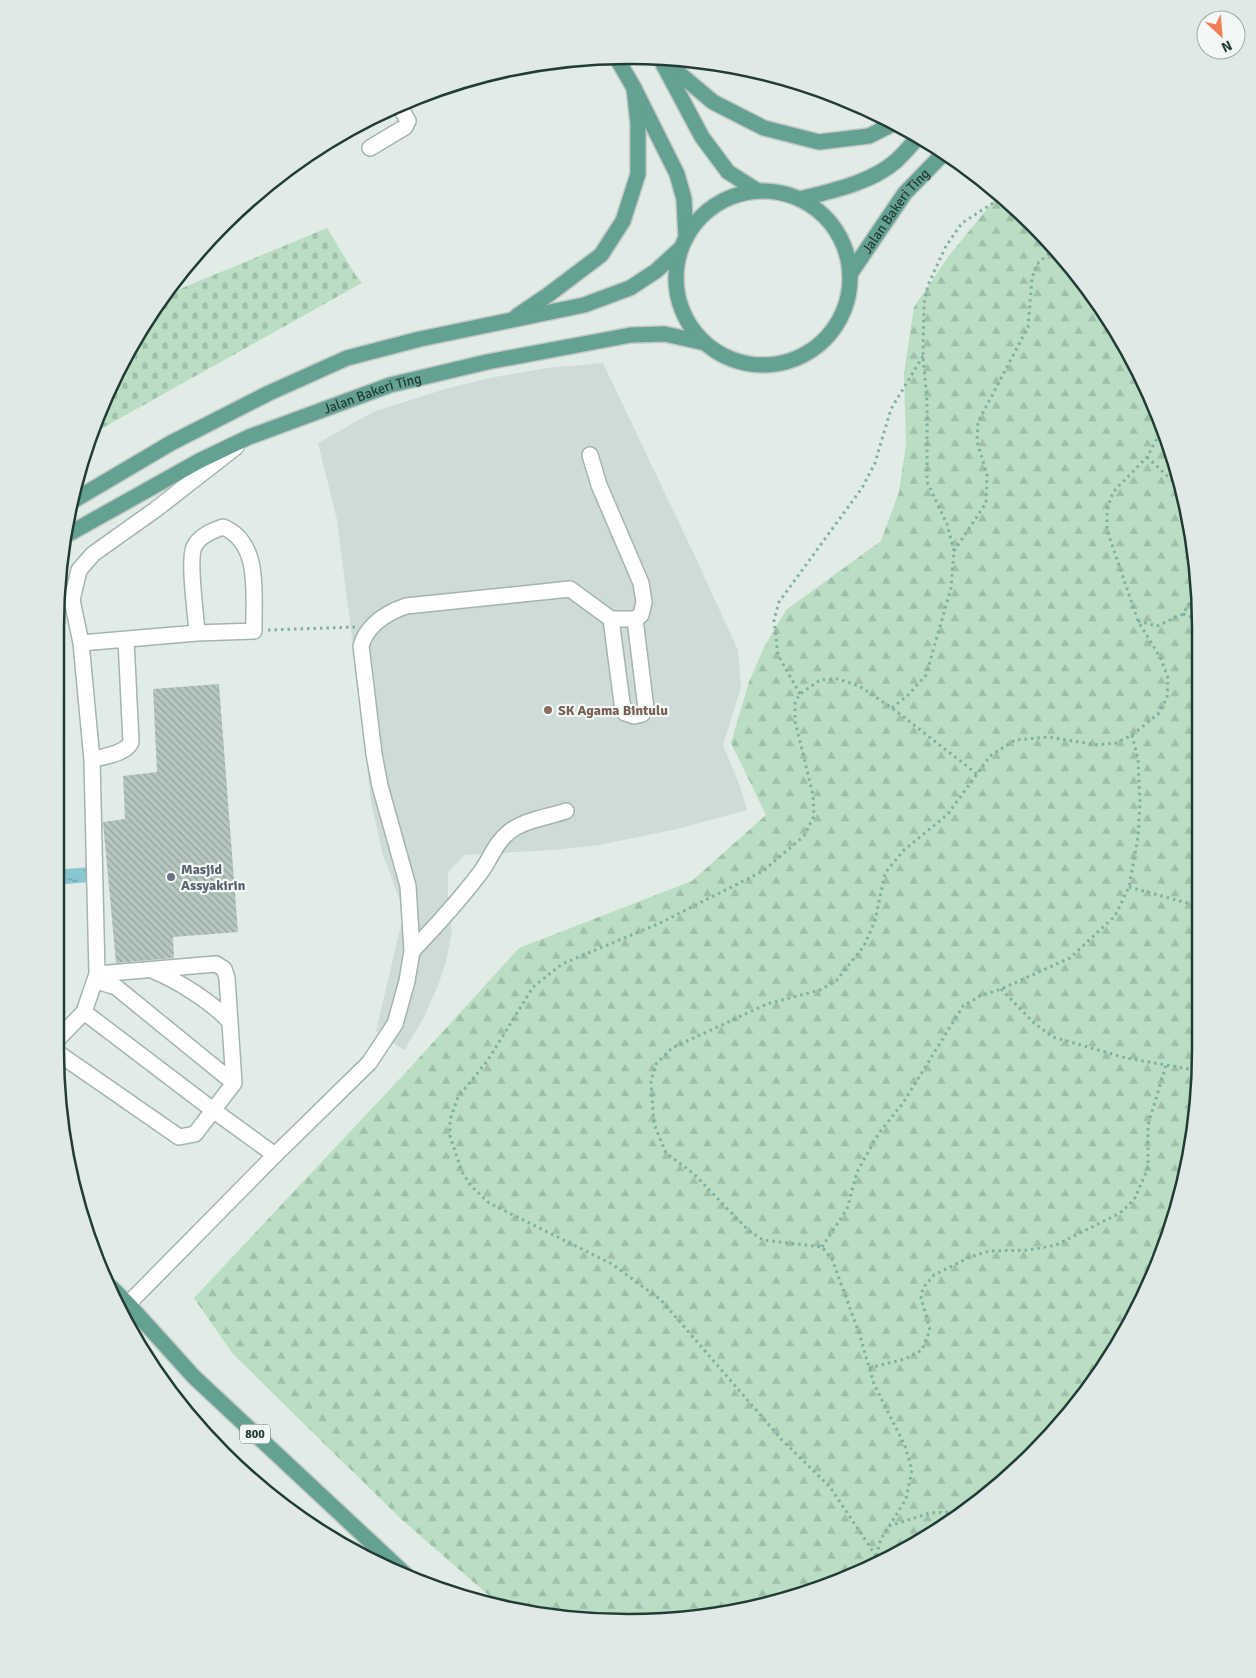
<svg xmlns="http://www.w3.org/2000/svg" width="1256" height="1678" font-family="Signika,sans-serif">
<style>
.built{fill:#cfdbd6}
.forest{fill:url(#forest-firs)}
.cemetery{fill:url(#cemetery-stones)}
.water{fill:url(#water-ripples)}
.building{fill:url(#building-back-hatch)}
.lines{fill:none;stroke-linecap:round;stroke-linejoin:round}
.minor-casing{stroke:#a4b4ae;stroke-width:18}
.major-casing{stroke:#c1c8c6;stroke-width:18}
.path{stroke:#81afa1;stroke-width:3;stroke-dasharray:2.5 4;stroke-linecap:butt}
.minor{stroke:#fff;stroke-width:15}
.major{stroke:#65a192;stroke-width:15}
.education-dot{fill:#8d6e63;stroke:#f1f8f5;stroke-width:2}
.worship-dot{fill:#6b7280;stroke:#f1f8f5;stroke-width:2}
.labels{text-anchor:middle;stroke-width:4.5;stroke-linejoin:round;paint-order:stroke}
.shield{fill:#f1f8f5;stroke:#5f746f;stroke-width:1}
.shield-label{font-size:12px;font-weight:bold;fill:#213c35}
.street-label{font-size:14px;fill:#213c35;stroke:#f1f8f5}
.education-label{font-size:14px;font-weight:bold;fill:#785e54;stroke:#f1f8f5;text-anchor:start}
.worship-label{font-size:14px;font-weight:bold;fill:#5b616d;stroke:#f1f8f5;text-anchor:start}
.rim{fill:none;stroke:#213c35;stroke-width:2.5}
</style>
<defs>
<pattern id="forest-firs" width="22" height="20" patternUnits="userSpaceOnUse" patternTransform="scale(1.25)"><rect width="22" height="20" fill="#baddc3"/><path d="M5 1l3.5 6h-7zM16 11l3.5 6h-7z" fill="#a0bfa8"/></pattern>
<pattern id="cemetery-stones" width="16" height="16" patternUnits="userSpaceOnUse" patternTransform="scale(1.25)"><rect width="16" height="16" fill="#baddc3"/><path d="M2 7V4a2 2 0 0 1 4 0v3zM10 15v-3a2 2 0 0 1 4 0v3z" fill="#a0bfa8"/></pattern>
<pattern id="water-ripples" width="26" height="14" patternUnits="userSpaceOnUse" patternTransform="scale(1.25)"><rect width="26" height="14" fill="#88c6d1"/><path d="M2 4q2-2 4 0t4 0M15 11q2-2 4 0t4 0" fill="none" stroke="#6fa2aa"/></pattern>
<pattern id="building-back-hatch" width="6" height="6" patternUnits="userSpaceOnUse" patternTransform="scale(1.25)"><rect width="6" height="6" fill="#b6c6c0"/><path d="M-1 5l2 2M0 0l6 6M5-1l2 2" fill="none" stroke="#94a29d"/></pattern>
</defs>
<rect width="100%" height="100%" fill="#e1ece7"/>
<path class="built" d="M603,363l89,187 46,100 3,38 -18,57 17,41 7,24 -70,19 -78,16 -45,5 -89,5 -17,17v30l4,29 -6,31 -9,26 -14,31 -19,31 -28,-19 28,-119 -22,-60 -12,-55 -6,-65 -27,-212 -19,-77 55,-31 72,-23 44,-11 58,-10z"/>
<path class="forest" d="M1000,193l6,4 77,82 74,130 39,144 4,535 -19,111 -57,137 -65,92 -82,77 -130,74 -107,33 -74,10 -149,-10 -15,-5 -101,-88 -168,-165 -39,-56 214,-228 111,-122 173,-67 74,-66 -35,-72 18,-61 14,-33 23,-39 95,-69 18,-49 7,-47 -2,-72 10,-66 34,-50z"/>
<path class="cemetery" d="M327,228l29,48 6,7 -272,152 9,-27 52,-98 12,-14z"/>
<path class="water" d="M90,867l-1,15 -34,3v-15z"/>
<path class="building" d="M219,684l19,248 -65,5 1,21 -58,5 -13,-141 22,-3 -2,-43 34,-4 -4,-83z"/>
<g class="lines">
<defs>
<path id="minor" d="M370,148l35,-21 3,-6 -9,-16
M56,594l16,6
M611,619l11,84 3,10 9,3 8,-2 4,-5 -11,-90
M81,643l116,-10 57,-2c-1,-35 8,-88 -31,-104 -11,4 -24,9 -29,20 -6,14 2,68 3,86
M92,760c12,-4 34,-6 39,-18l-5,-102
M412,951c24,-25 47,-50 68,-78 11,-14 14,-29 29,-41 15,-12 39,-15 57,-21
M154,971c23,9 59,32 75,50
M96,981l20,6 118,96
M84,1012l129,98 62,45
M55,1042l29,-30 13,-38 -5,-214 -11,-117 -9,-43 7,-30 14,-16 62,-44 81,-63
M55,1051l124,86 16,-3 39,-51 -7,-105 -3,-9 -8,-5 -119,10
M128,1304l147,-149 94,-92 26,-39 12,-43 5,-30 -4,-65 -28,-100 -6,-32 -13,-108c6,-21 25,-33 45,-40l164,-17 41,30h24l6,-4 3,-13 -3,-19 -42,-98 -9,-30"/>
<g id="major">
<path d="M616,57l18,31 43,86 7,25 2,39"/>
<path d="M662,59l51,43 51,26 55,14 50,-6 26,-13"/>
<path d="M663,64l39,73 26,35 30,19"/>
<circle cx="763" cy="278" r="87"/>
<path d="M800,199c31,-8 71,-16 96,-38 9,-8 16,-17 24,-26"/>
<path id="s1" d="M850,274l55,-81 39,-40"/>
<path d="M517,316l31,-21 53,-40 22,-34 15,-47v-50l-4,-36"/>
<path d="M71,502l100,-59 98,-50 78,-35 73,-19 164,-34 46,-17 26,-17 24,-22"/>
<path id="s2" d="M65,536l134,-75 50,-24 141,-52 97,-23 144,-27 34,-1 40,9"/>
<path d="M112,1288l16,16 66,73 211,197"/>
</g>
</defs>
<use href="#minor" class="minor-casing"/>
<use href="#major" class="major-casing"/>
<path class="path" d="M1147,457l31,29
M954,551l32,-48 1,-28 -10,-34 1,-19 50,-95 4,-49 5,-14 17,-15
M1183,614l14,5
M1138,621l19,5 26,-12 13,-22
M268,630l87,-3
M800,694l-22,-39 -4,-35 5,-18 83,-114 13,-25 16,-54 32,-53
M892,708l16,-13 18,-20 25,-87 3,-37 -7,-27 -20,-42v-80l-4,-46 1,-53 4,-18 18,-39 16,-23 42,-27
M1129,887l69,19
M1001,989l34,35 18,13 73,21 74,13
M822,1247l25,-38 10,-37 22,-39 24,-30 60,-97 17,-10 21,-7 69,-31 45,-42 14,-29 9,-50 2,-34 -2,-44 -6,-24
M869,1368l36,-9 17,-9 8,-20 -9,-32 2,-10 11,-13 36,-18 19,-6 41,-1 26,-5 64,-32 14,-13 14,-32v-43l18,-60
M889,1526l41,-13 36,-2
M876,1556l-46,-69 -48,-47 -121,-140 -49,-36 -123,-61 -18,-17 -9,-14 -12,-36v-16l8,-23 30,-37 45,-73 29,-23 96,-40 105,-53 41,-35 10,-20 -1,-21 -18,-74v-19l5,-8 20,-14 18,-1 21,7 33,22 85,66
M877,1562l-1,-6 5,-17 25,-40 6,-29 -7,-24 -31,-62 -15,-51 -27,-74 -10,-12 -59,-7 -15,-10 -54,-56 -28,-21 -12,-29 -3,-42 5,-18 16,-16 95,-44 53,-14 16,-9 28,-35 11,-25 10,-48 19,-23 44,-36 42,-58 25,-16 34,-3 49,8 18,-2 16,-8 26,-21 9,-16 1,-20 -7,-19 -23,-38 -31,-91v-21l6,-17 34,-35 12,-22 2,-12"/>
<use href="#minor" class="minor"/>
<use href="#major" class="major"/>
</g>
<circle class="education-dot" cx="548" cy="710" r="5"/>
<circle class="worship-dot" cx="171" cy="877" r="5"/>
<g class="labels">
<rect class="shield" x="240" y="1424.5" width="30" height="19" rx="4"/>
<g class="shield-label">
<text x="255" y="1438">800</text>
</g>
<g class="street-label">
<text dy="5" stroke="none"><textPath href="#s1" startOffset="78">Jalan Bakeri Ting</textPath></text>
<text dy="5" stroke="none"><textPath href="#s2" startOffset="340">Jalan Bakeri Ting</textPath></text>
</g>
<g class="education-label">
<text x="558" y="715">SK Agama Bintulu</text>
</g>
<g class="worship-label">
<text x="181" y="874">Masjid<tspan x="181" dy="16">Assyakirin</tspan></text>
</g>
</g>
<path d="M0 0H1256V1678H0ZM628 64H628A564 564 0 0 1 1192 628V1050A564 564 0 0 1 628 1614H628A564 564 0 0 1 64 1050V628A564 564 0 0 1 628 64Z" fill="#e0e9e6" fill-rule="evenodd"/>
<path class="rim" d="M628 64H628A564 564 0 0 1 1192 628V1050A564 564 0 0 1 628 1614H628A564 564 0 0 1 64 1050V628A564 564 0 0 1 628 64Z"/>
<g transform="translate(1221 35) rotate(154)"><circle r="24" fill="#f1f8f5" stroke="#9eada8"/>
<path d="M0-4L9 19L0 12L-9 19Z" fill="#f27e58"/>
<text y="-8" font-size="14" font-weight="bold" text-anchor="middle" fill="#213c35">N</text>
</g>
</svg>
